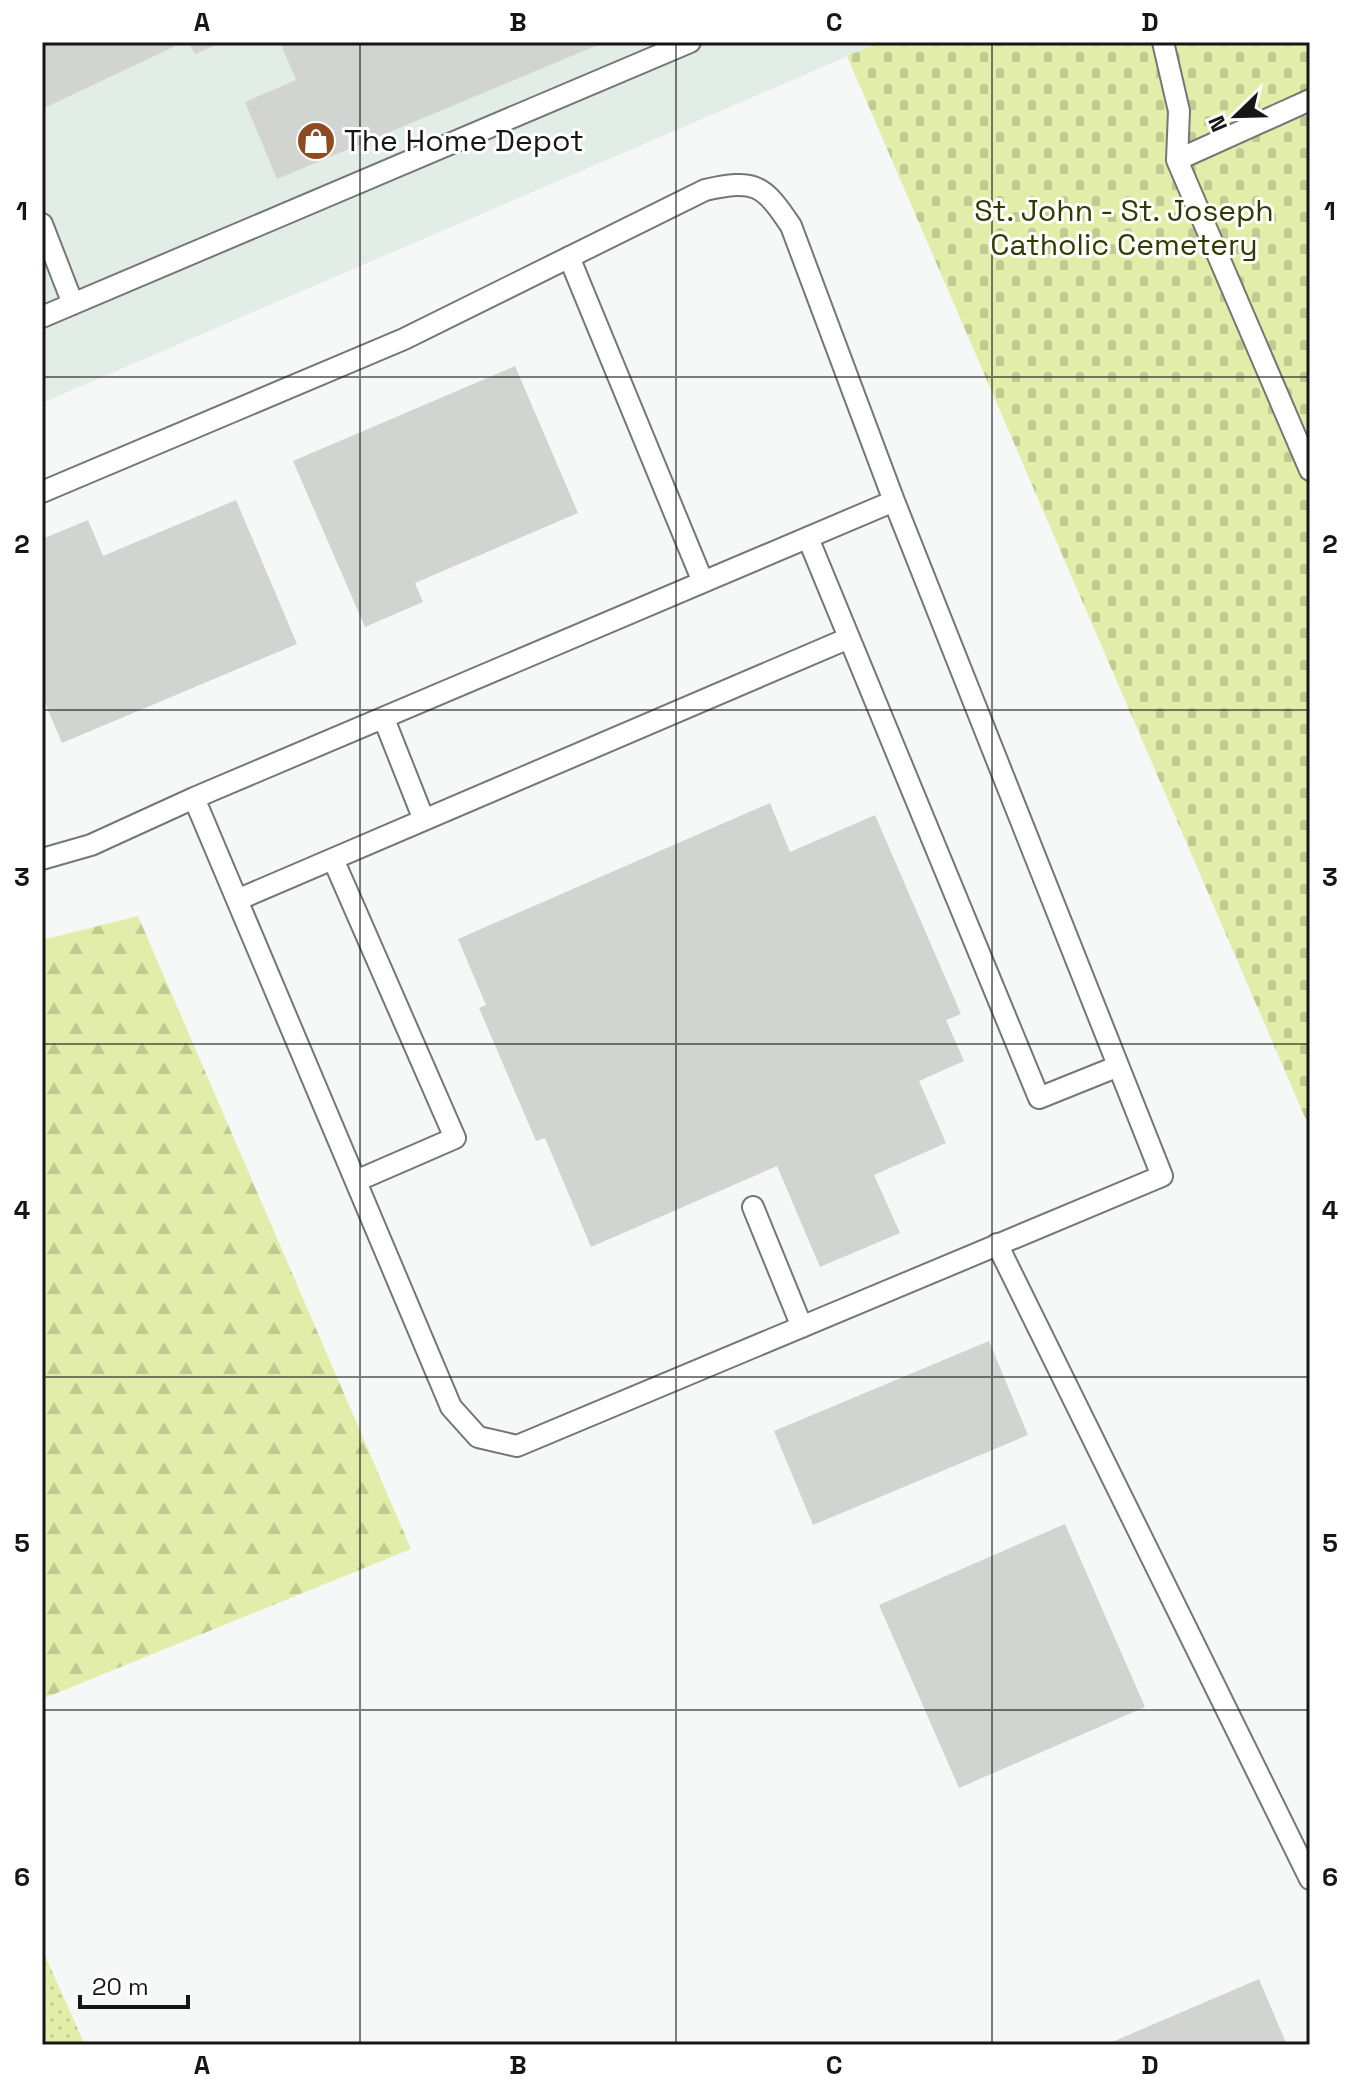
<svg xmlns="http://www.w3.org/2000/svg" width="1352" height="2087" font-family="'Space Grotesk',sans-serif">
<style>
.built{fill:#e2ede7}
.grass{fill:url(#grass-dots)}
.forest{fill:url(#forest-firs)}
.cemetery{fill:url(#cemetery-stones)}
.building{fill:#d2d4d1}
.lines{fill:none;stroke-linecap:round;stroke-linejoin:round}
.service-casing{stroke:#747775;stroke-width:24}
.service{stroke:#fff;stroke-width:20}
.grid{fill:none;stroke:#151615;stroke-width:2;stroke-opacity:0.55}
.labels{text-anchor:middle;stroke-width:6;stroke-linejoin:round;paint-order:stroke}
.poi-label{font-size:30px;fill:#151615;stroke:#fff;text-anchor:start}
.park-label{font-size:30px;fill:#333a00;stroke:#fff}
.neatline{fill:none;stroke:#151615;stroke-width:3}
.grid-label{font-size:26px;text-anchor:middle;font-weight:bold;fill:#151615}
</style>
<defs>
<pattern id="grass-dots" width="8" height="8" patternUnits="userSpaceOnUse" patternTransform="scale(2)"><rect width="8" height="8" fill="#e1eda9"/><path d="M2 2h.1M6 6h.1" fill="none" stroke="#c0ca91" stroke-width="1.8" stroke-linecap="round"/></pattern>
<pattern id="forest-firs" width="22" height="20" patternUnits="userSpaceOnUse" patternTransform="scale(2)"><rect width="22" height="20" fill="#e1eda9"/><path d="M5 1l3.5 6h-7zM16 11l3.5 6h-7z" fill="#c0ca91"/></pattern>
<pattern id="cemetery-stones" width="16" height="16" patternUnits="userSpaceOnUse" patternTransform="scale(2)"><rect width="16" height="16" fill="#e1eda9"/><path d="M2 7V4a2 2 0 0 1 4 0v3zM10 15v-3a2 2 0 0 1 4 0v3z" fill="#c0ca91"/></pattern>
</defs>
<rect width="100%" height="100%" fill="#f5f8f6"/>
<path class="built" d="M42,42h839l-839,361z"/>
<path class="grass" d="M42,1949l43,96h-43z"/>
<path class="forest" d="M138,916l273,633 -369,150v-759z"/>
<path class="cemetery" d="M881,42h429v1087l-463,-1073z"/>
<path class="building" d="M42,42h142l-142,67z
M188,42h35l-28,12z
M280,42h325l-328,137 -32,-77 51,-22z
M515,366l63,147 -163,70 8,19 -58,25 -72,-166z
M236,500l61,144 -235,99 -20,-47v-157l46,-19 15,36z
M770,803l20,49 85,-37 86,199 -15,6 18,41 -45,20 27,62 -72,32 26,58 -80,34 -43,-101 -186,81 -46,-109 -9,3 -57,-133 7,-3 -28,-66z
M989,1341l39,94 -215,90 -39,-94z
M1065,1524l80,183 -186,81 -80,-183z
M1259,1979l28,66h-182z"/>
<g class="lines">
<defs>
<path id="service" d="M1163,42l16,69 -2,49
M1310,100l-133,60 133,310
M42,224l31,80
M569,257l134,325
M42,317l648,-275
M42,492l362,-153 301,-149c50,-11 58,-6 86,36l103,275
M808,538l231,560 77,-31
M384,719l40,101
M42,859l49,-14 103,-47 700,-297 268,675 -645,270 -39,-9 -27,-30 -257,-609
M333,859l122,279 -99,43
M237,900l612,-262
M753,1207l49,120
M997,1244l313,635"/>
</defs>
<use href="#service" class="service-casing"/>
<use href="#service" class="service"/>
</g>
<path class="grid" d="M360,42v2003M676,42v2003M992,42v2003M42,377h1268M42,710h1268M42,1044h1268M42,1377h1268M42,1710h1268"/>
<defs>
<symbol id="shop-disc" viewBox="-11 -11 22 22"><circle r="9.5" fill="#904a22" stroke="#fff"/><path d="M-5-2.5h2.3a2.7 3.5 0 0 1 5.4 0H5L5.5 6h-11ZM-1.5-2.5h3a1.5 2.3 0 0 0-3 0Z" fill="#fff"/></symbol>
</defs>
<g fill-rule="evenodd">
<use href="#shop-disc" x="294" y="119" width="44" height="44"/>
</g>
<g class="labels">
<g class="poi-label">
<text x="344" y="151">The Home Depot</text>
</g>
<g class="park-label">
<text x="1124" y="221">St. John - St. Joseph<tspan x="1124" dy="34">Catholic Cemetery</tspan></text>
</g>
</g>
<rect width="1352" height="2087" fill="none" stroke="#ffffff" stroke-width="88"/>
<g transform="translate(1236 116) rotate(247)" stroke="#ffffff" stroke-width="6" paint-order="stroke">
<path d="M0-6L14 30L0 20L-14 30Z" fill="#151615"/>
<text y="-12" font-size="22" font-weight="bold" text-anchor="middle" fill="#151615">N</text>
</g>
<path d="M80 1995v12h108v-12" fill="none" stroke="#151615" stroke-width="4"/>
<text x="92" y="1995" font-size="24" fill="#151615" stroke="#ffffff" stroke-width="6" paint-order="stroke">20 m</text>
<rect x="44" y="44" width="1264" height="1999" class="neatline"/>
<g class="grid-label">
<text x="202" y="31">A</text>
<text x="518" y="31">B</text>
<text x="834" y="31">C</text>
<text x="1150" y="31">D</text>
<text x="22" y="220">1</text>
<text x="1330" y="220">1</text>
<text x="22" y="553">2</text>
<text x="1330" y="553">2</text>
<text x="22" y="886">3</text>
<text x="1330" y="886">3</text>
<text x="22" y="1219">4</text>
<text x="1330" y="1219">4</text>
<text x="22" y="1552">5</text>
<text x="1330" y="1552">5</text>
<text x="22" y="1886">6</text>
<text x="1330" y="1886">6</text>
<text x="202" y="2074">A</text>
<text x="518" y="2074">B</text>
<text x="834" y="2074">C</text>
<text x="1150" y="2074">D</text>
</g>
</svg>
